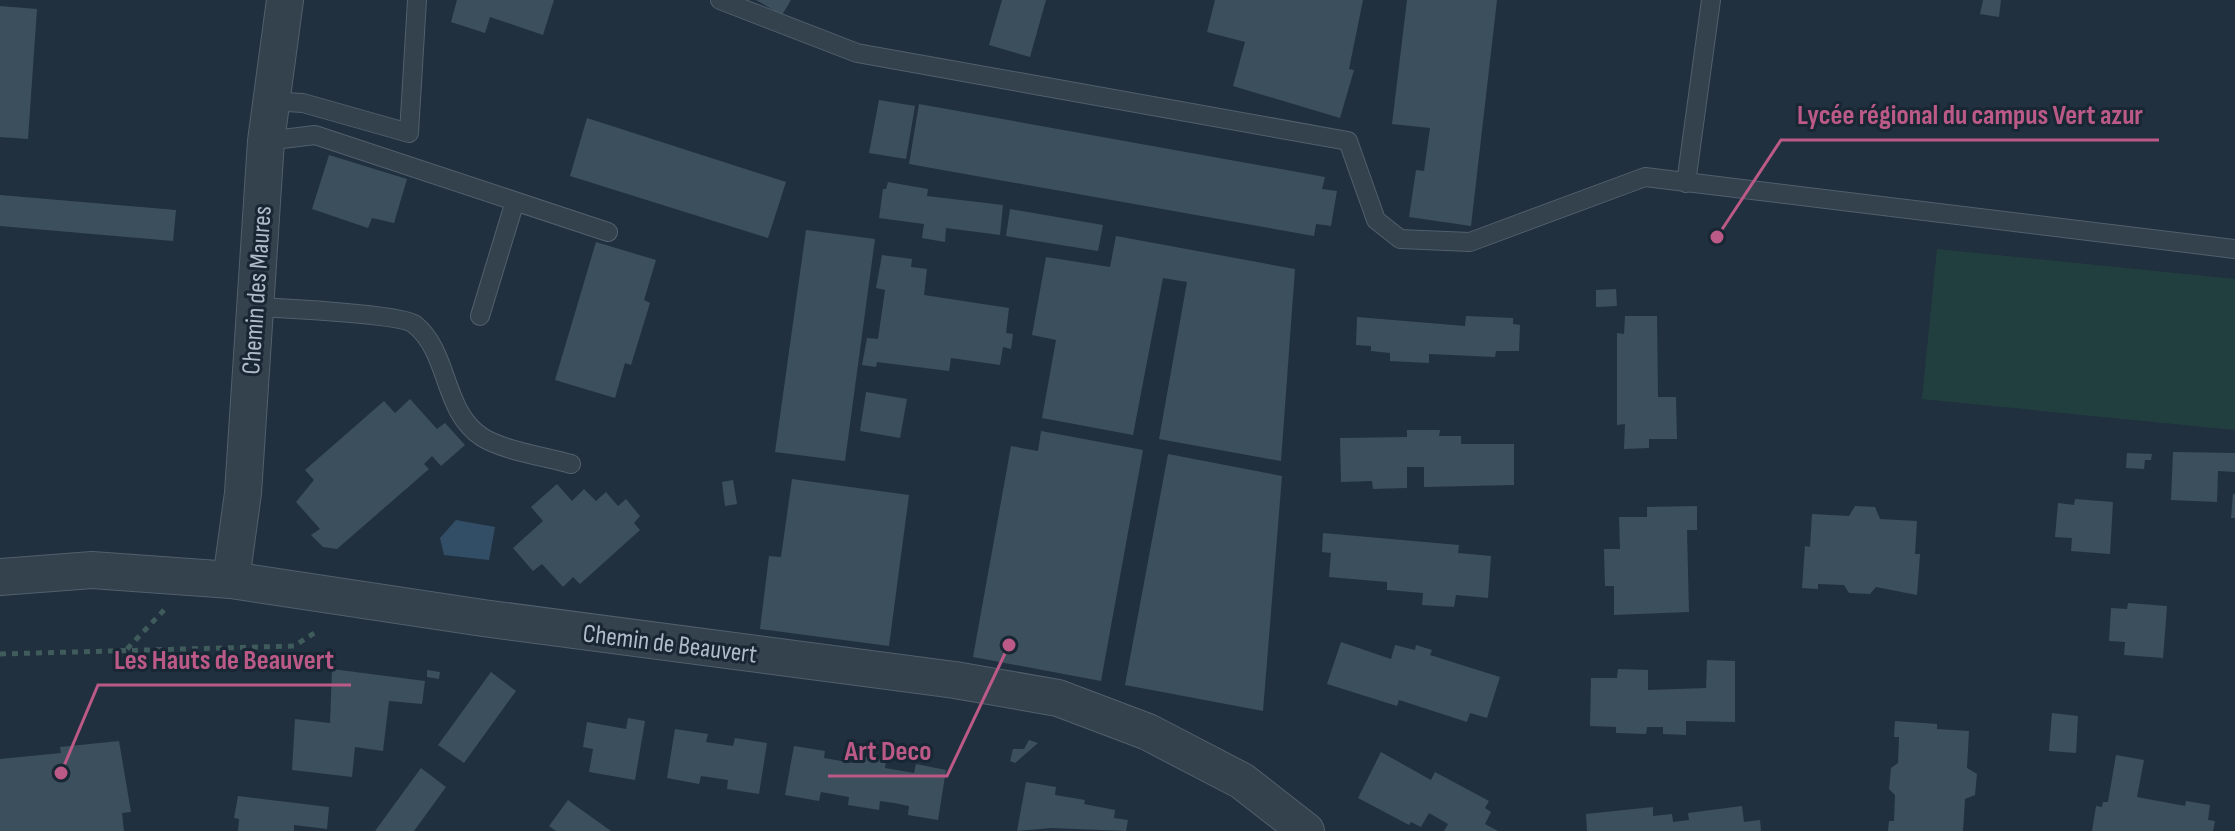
<svg xmlns="http://www.w3.org/2000/svg" width="2235" height="831" font-family="'Sofia Sans Condensed',sans-serif">
<style>
.green{fill:#223f3f}
.water{fill:#324e67}
.building{fill:#3c4f5d}
.lines{fill:none;stroke-linecap:round;stroke-linejoin:round}
.lane-casing{stroke:#525f6c;stroke-width:20}
.street-casing{stroke:#525f6c;stroke-width:38}
.path{stroke:#405b5b;stroke-width:5;stroke-dasharray:6 6;stroke-linecap:butt}
.lane{stroke:#34424e;stroke-width:18}
.street{stroke:#34424e;stroke-width:36}
.labels{text-anchor:middle;stroke-width:6;stroke-linejoin:round;paint-order:stroke}
.street-label{font-size:26px;fill:#b0bcc9;stroke:#192633}
.leader{fill:none;stroke:#bb5a87;stroke-width:3}
.callout-dot{fill:#bb5a87;stroke:#192633;stroke-width:3}
.callout-label{font-size:28px;text-anchor:middle;font-weight:bold;fill:#bb5a87;stroke:#192633;stroke-width:6;stroke-linejoin:round;paint-order:stroke}
</style>
<rect width="100%" height="100%" fill="#20303e"/>
<path class="green" d="M1937,249l298,30v151l-313,-31z"/>
<path class="water" d="M456,520l39,7 -6,33 -45,-5 -4,-17z"/>
<path class="building" d="M457,0h97l-11,35 -53,-18 -5,16 -34,-11z
M756,0h35l-9,15z
M1002,0h44l-16,57 -41,-12z
M1215,0h148l-14,69 5,1 -14,48 -107,-32 12,-44 -38,-10z
M1407,0h90l-26,226 -62,-9 7,-47 8,1 6,-43 -38,-4z
M1983,0h18l-2,17 -19,-3z
M0,6l37,3 -9,130 -28,-2z
M879,100l36,6 -9,53 -37,-6z
M919,104l406,73 -3,12 15,2 -6,35 -15,-2 -2,12 -405,-72z
M587,118l199,64 -18,56 -198,-62z
M329,155l78,24 -13,44 -22,-5 -4,10 -56,-19z
M888,182l40,7 -1,7 76,9 -3,30 -54,-7 -1,14 -23,-4 2,-14 -45,-6 4,-29h3z
M0,195l176,15 -3,31 -173,-15z
M1010,209l93,16 -5,26 -92,-15z
M806,230l69,9 -30,222 -70,-9z
M1116,236l179,33 -14,192 -122,-22 28,-157 -24,-4 -30,157 -91,-17 14,-78 -24,-5 14,-78 64,10z
M596,242l60,18 -12,40 6,3 -19,62 -6,-2 -10,35 -60,-18z
M882,255l30,4 -1,8 16,2 -3,26 85,13 -3,25 7,1 -2,15 -8,-2 -3,18 -49,-7 -2,13 -72,-9 -1,5 -14,-2 5,-27 11,1 7,-49 -9,-2z
M1616,289l1,17 -21,1v-17z
M1466,316l47,2v6l7,1 -1,26h-23l-1,6 -66,-3v9l-39,-2v-8l-19,-2v-5l-15,-1 1,-28 108,9z
M1625,316h32l1,81h18l1,42h-28v9l-25,1 1,-25 -8,1v-92l7,1z
M866,392l41,7 -7,39 -40,-7z
M410,399l27,30 8,-6 20,22 -24,21 -9,-10 -8,8 5,5 -92,80 -14,-2 -12,-12 9,-6 -24,-27 18,-22 -9,-10 79,-69 11,12z
M1407,430h33l-1,6h22v8h53v41l-90,2v-20h-17v21l-34,1 -1,-8 -31,1 -1,-44 67,-1z
M1041,431l102,19 -42,231 -128,-24 38,-211 27,5z
M2173,452l62,1v19l-17,-1 -1,31 -46,-2z
M2127,453l25,1 -1,6h-6l-1,9 -18,-1z
M1168,454l114,22 -19,235 -138,-26z
M792,479l117,16 -20,151 -129,-17 9,-73 12,1z
M733,480l4,24 -12,2 -3,-24z
M557,484l15,17 12,-12 12,12 10,-9 12,14 8,-7 14,17 -6,7 6,7 -60,54 -7,-7 -10,10 -21,-23 -9,7 -20,-23 30,-27 -12,-14z
M2233,494h2v24h-4z
M2075,499l38,3 -3,52 -39,-3 1,-13 -17,-1 3,-34 16,2z
M1697,506v24h-10l2,82 -75,3v-29h-9l-1,-37h16l-1,-32h28v-10z
M1855,506l20,1 5,12 37,2 -2,33h5l-3,41 -41,-8 -6,7 -21,-1 -5,-8 -26,-1v5l-16,-1 3,-42 5,1 2,-33 37,2z
M1323,533l136,12 -1,8 33,3 -3,42 -32,-3 -2,12 -32,-2 1,-12 -36,-3v-8l-58,-5 2,-24 -9,-1z
M2128,603l39,3 -4,52 -39,-3 1,-13 -16,-1 2,-33 16,1z
M1341,642l50,17 4,-14 20,5 1,-5 16,5 -2,5 70,22 -13,41 -17,-5 -3,9 -68,-22 -2,6 -70,-22z
M1707,660l28,1v61l-49,-1v14l-23,-1v-7h-16l-1,7 -30,-1v-6l-26,-1 1,-48h26l1,-9 30,1v20l58,-2z
M332,669l93,12 -3,23 -33,-3 -6,50 -28,-4 -3,30 -60,-7 3,-51 35,4z
M427,670l13,2 -1,7 -12,-2z
M491,672l25,19 -52,72 -26,-18z
M2052,713l26,3 -2,37 -27,-2z
M628,718l17,3 -10,59 -46,-8 4,-23 -10,-2 4,-25 39,7z
M1895,721l42,3v5l32,2 -2,37 10,6 -2,21 -10,4 -2,32h-75l1,-10h5l1,-26 -6,-6 2,-21 7,-5 1,-26h-5z
M675,729l33,5 -2,8 27,4 2,-8 32,5 -8,51 -32,-5 1,-9 -27,-4 -2,8 -32,-6z
M1029,740l9,3 -23,20 -5,-2 3,-12h11z
M119,741l12,71 -9,1 2,18h-124v-72l61,-6 -1,-6z
M794,746l31,5 -1,7 29,5 2,-8 31,5 -1,8 29,5 2,-9 30,6 -8,50 -30,-5 1,-9 -15,-3 -14,-2 -1,9 -31,-5 1,-8 -28,-5 -2,9 -34,-6z
M1381,752l50,28 4,-8 54,29 -4,7 6,4 -6,12 13,7h-54l4,-7 -19,-11 -8,14 -10,-5 -2,3 -51,-27z
M2116,755l28,5 -7,37 48,9 1,-5 24,4 -2,15 7,1 -2,10h-121l4,-25 6,1 1,-5h5z
M421,768l25,19 -32,44h-39z
M1026,782l30,5 -1,8 30,5 -1,4 31,6 -1,8 14,2 -2,11 -75,-3 -34,3z
M238,796l91,11 -2,22 -33,-4v6h-56l1,-12 -5,-1z
M568,800l8,6 35,25h-55l-7,-5z
M1742,806l2,16 16,-2 1,11h-174l-1,-17 67,-7v9l19,-2 1,8 16,-2 -1,-7z"/>
<g class="lines">
<defs>
<path id="lane" d="M720,0l137,53 491,88 28,79 24,19 70,3 175,-65 590,72
M269,101l34,2 106,30 8,-133
M266,141l49,-6 293,97
M1686,183l25,-183
M255,307c23,1 146,7 159,17 36,28 28,87 68,113 20,13 64,20 89,27
M480,316l35,-115"/>
<path id="street" d="M0,577l92,-7 139,10 252,38 472,62 103,18 90,34 94,49 64,50
M231,580l12,-87 23,-352 19,-141"/>
</defs>
<use href="#lane" class="lane-casing"/>
<use href="#street" class="street-casing"/>
<path class="path" d="M127,649l37,-39
M0,654l294,-8 22,-14"/>
<use href="#lane" class="lane"/>
<use href="#street" class="street"/>
</g>
<g class="labels">
<g class="street-label">
<text transform="translate(256 290) rotate(-86)" y="9">Chemin des Maures</text>
<text transform="translate(670 643) rotate(7)" y="9">Chemin de Beauvert</text>
</g>
</g>
<path class="leader" d="M1717 237L1781 140H2159M61 773L98 685H351M1009 645L947 776H828"/>
<g class="callout-dot">
<circle cx="1717" cy="237" r="8"/>
<circle cx="61" cy="773" r="8"/>
<circle cx="1009" cy="645" r="8"/>
</g>
<g class="callout-label">
<text x="1970" y="124">Lycée régional du campus Vert azur</text>
<text x="224" y="669">Les Hauts de Beauvert</text>
<text x="888" y="760">Art Deco</text>
</g>
</svg>
